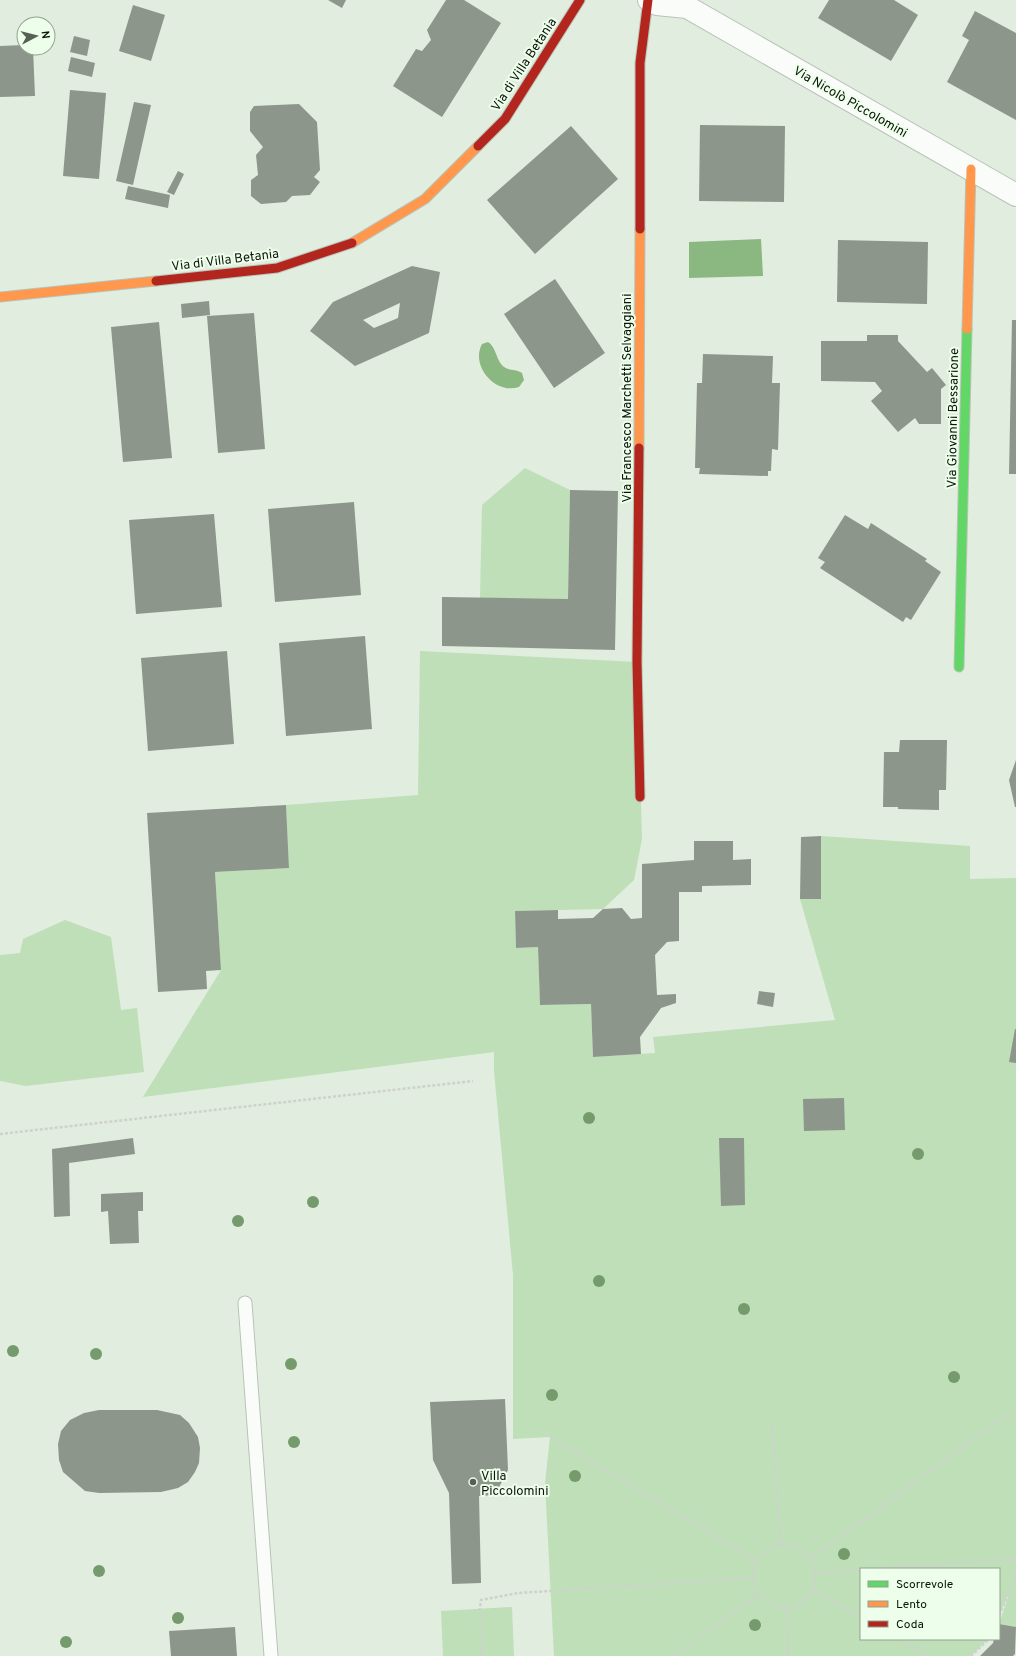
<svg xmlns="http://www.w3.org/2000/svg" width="1016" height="1656" font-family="Overpass,sans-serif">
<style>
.green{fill:#bedfb8}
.water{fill:#8bb781}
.building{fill:#8d968b;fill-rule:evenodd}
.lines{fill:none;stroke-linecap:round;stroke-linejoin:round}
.lane-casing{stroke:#b9c3b7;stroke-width:15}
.street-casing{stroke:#b9c3b7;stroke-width:24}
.fast-casing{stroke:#b9c3b7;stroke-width:11}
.slow-casing{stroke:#b9c3b7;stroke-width:11}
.jam-casing{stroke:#b9c3b7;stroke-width:11}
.path{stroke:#ced2cd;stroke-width:2.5;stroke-dasharray:3 2;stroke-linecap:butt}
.lane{stroke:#fafcfa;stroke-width:13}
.street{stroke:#fafcfa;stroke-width:22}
.fast{stroke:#63d668;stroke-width:9}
.slow{stroke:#ff974d;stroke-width:9}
.jam{stroke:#b3261e;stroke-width:9}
.tree{fill:#759a6c}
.poi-dot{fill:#576055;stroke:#edffea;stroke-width:1.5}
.labels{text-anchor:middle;stroke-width:4;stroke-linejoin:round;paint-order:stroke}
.street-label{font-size:13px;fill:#0c140b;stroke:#edffea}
.poi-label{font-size:13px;fill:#0c140b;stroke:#edffea;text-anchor:start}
</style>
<rect width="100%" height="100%" fill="#e1eddf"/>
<path class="green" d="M525,468l45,22 -2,109 -88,-1 2,-93z
M420,651l217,11 5,177 -8,41 -31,29 -88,2 1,37 22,-1 2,58 51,-1 2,53 62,-4 -2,-16 182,-17 -35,-121h21v-63l149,10v33l46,-1v749l-17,-3 11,-33 -11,24v-46h-138v70h127l-17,17h-417l-9,-173 5,-46 -37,2v-164l-19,-204v-19l-351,45 78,-127 -6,-98 74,-4 -3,-63 132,-10z
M65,920l46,17 10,73 16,-2 7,64 -118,14 -26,-5v-126l20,-2 3,-14z
M512,1607l2,49h-71l-2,-45z"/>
<path class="water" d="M761,239l2,37 -74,2v-36z
M488,342c7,4 8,15 13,22 6,8 14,4 21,9l2,7 -5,7c-23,8 -49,-21 -37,-43z"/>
<path class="building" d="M328,0h18l-4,8z
M446,0h18l37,23 -59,94 -49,-31 23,-37 6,2 9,-11 -4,-10z
M829,0h65l24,15 -27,46 -73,-43z
M133,5l32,10 -14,46 -32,-10z
M975,11l41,22v87l-69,-38 22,-42 -7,-4z
M74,36l16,4 -3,16 -17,-4z
M24,45v3h9l2,48 -35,1v-51z
M71,57l24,6 -3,14 -24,-6z
M70,90l36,3 -7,86 -36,-3z
M134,102l17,3 -18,80 -17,-4z
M299,104l18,18 3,48 -6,7 6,5 -10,13 -18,1 -6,6 -25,2 -10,-8v-16l7,-5 -2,-20 7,-8 -13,-16v-19l4,-6z
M700,125l85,1 -1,76 -85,-1z
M571,126l47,53 -83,75 -48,-54z
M178,171l6,3 -10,21 -7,-3z
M128,186l42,9 -2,13 -43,-9z
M838,240l90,2 -1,62 -90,-2z
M412,266l28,6 -11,61 -74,33 -45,-35 23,-29zM400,303l-2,15 -24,10 -11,-8z
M555,279l50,74 -51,35 -50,-74z
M209,301l1,14 -28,3 -1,-14z
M254,313l11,136 -47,4 -11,-137z
M1012,320h4v154h-7z
M159,322l13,136 -49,4 -12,-135z
M867,335h31v6l29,31 5,-4 14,17 -5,4v35h-22l-4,-6 -17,14 -27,-31 11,-10 -7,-9 -54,-1v-40h46z
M703,354l70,2 -1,27h8l-2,67 -6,-1 -1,22h-3v5l-69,-2 1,-6h-5l2,-85h5z
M570,490l48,1 -3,159 -173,-4v-49l126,2z
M354,502l7,93 -86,7 -7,-93z
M214,514l8,93 -86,7 -7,-94z
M845,515l23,14 3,-6 56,36 -2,2 16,11 -30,48 -5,-3 -3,5 -83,-54 5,-6 -7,-4z
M365,636l7,93 -86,7 -7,-93z
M227,651l7,93 -86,7 -7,-93z
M900,740h47l-1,50h-7v20l-41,-1v-2h-15l1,-55h15z
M1016,760v47h-1l-6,-27z
M286,805l3,63 -74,4 6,98 -15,1 1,18 -49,3 -11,-179z
M821,836v63h-21l1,-62z
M694,841h39v19l18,-1v26l-49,1v6h-23v49l-12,1 -12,13 2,40 19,-1v9l-15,5 -21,29 1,17 -48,3 -2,-53 -51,1 -2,-58 -22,1 -1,-37 43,-1v9l35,-1 10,-9 19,-1 9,11 11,-1v-54l52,-4z
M759,991l16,2 -2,14 -16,-3z
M1015,1029h1v34l-7,-1z
M844,1098l1,32 -41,1 -1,-32z
M133,1138l2,16 -66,9 1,53 -16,1 -2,-68z
M719,1138h25l1,67 -24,1z
M143,1192v19h-5l1,32 -29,1 -2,-33 -7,1v-18z
M505,1399l3,71 -13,25 -16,1 2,87 -29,1 -3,-91 -16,-33 -3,-58z
M99,1410h58l23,5 9,8 9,14 2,11 -1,15 -4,9 -7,10 -10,6 -17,4 -62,1 -14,-2 -22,-19 -4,-12 -1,-16 3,-13 9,-11 14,-7z
M999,1624l17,3 -1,27 -2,2h-33l13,-13 1,-4h5z
M235,1627l2,29h-66l-2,-25z"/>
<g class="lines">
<defs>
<path id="lane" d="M245,1303l26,353"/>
<path id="street" d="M649,0l8,4 30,3
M682,0l5,7 329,188"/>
<path id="fast" d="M959,667l8,-338"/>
<path id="slow" d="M352,243l73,-44 53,-53
M0,297l156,-16
M967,329l4,-160
M639,448l1,-219"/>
<path id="jam" d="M478,146l27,-27 75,-119
M640,229v-166l8,-63
M156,281l121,-13 75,-25
M639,448l-2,214 3,135"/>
</defs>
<use href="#lane" class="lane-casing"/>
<use href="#street" class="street-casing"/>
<use href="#fast" class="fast-casing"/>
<use href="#slow" class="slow-casing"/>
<use href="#jam" class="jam-casing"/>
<path class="path" d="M0,1134l473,-53
M772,1424l9,120
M550,1437l206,123
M753 1576a31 31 0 1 1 62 0a31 31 0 1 1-62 0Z
M811,1558l202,-148
M874,1569l142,-10
M816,1573l45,-3
M813,1590l48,28
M786,1608l3,48
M999,1615l16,-35 1,-11
M899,1639l29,17
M482,1656l-2,-47 1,-9 37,-7 234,-15
M675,1656l83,-62
M971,1656l18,-17"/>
<use href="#lane" class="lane"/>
<use href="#street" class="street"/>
<use href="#fast" class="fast"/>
<use href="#slow" class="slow"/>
<use href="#jam" class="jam"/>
</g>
<g class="tree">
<circle cx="589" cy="1118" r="6"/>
<circle cx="918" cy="1154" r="6"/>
<circle cx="313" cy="1202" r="6"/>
<circle cx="238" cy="1221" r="6"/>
<circle cx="599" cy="1281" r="6"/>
<circle cx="744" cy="1309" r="6"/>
<circle cx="13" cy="1351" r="6"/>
<circle cx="96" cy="1354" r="6"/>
<circle cx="291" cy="1364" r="6"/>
<circle cx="954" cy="1377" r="6"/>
<circle cx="552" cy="1395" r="6"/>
<circle cx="294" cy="1442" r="6"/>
<circle cx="575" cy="1476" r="6"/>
<circle cx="844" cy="1554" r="6"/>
<circle cx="99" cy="1571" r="6"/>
<circle cx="178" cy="1618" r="6"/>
<circle cx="755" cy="1625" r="6"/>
<circle cx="66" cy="1642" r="6"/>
</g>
<circle class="poi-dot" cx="473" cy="1482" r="4"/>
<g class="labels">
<g class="street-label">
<text transform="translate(523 64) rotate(-57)" y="5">Via di Villa Betania</text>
<text transform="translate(851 101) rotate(30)" y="5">Via Nicolò Piccolomini</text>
<text transform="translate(225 259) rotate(-7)" y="5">Via di Villa Betania</text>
<text transform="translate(626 398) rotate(-90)" y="5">Via Francesco Marchetti Selvaggiani</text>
<text transform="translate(952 418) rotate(-89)" y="5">Via Giovanni Bessarione</text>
</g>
<g class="poi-label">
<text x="481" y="1480">Villa<tspan x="481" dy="15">Piccolomini</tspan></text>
</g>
</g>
<rect x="860" y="1568" width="140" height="72" fill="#edffea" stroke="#93a191"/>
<rect x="868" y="1581" width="20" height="6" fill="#63d668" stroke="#93a191"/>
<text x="896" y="1588" font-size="12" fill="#0c140b">Scorrevole</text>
<rect x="868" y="1601" width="20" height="6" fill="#ff974d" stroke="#93a191"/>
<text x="896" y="1608" font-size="12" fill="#0c140b">Lento</text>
<rect x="868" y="1621" width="20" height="6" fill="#b3261e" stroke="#93a191"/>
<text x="896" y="1628" font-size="12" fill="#0c140b">Coda</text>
<g transform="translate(36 36) rotate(83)"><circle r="19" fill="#edffea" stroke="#93a191"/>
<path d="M0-3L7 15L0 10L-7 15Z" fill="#576055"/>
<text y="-6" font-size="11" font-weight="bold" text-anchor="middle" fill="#0c140b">N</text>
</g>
</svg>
